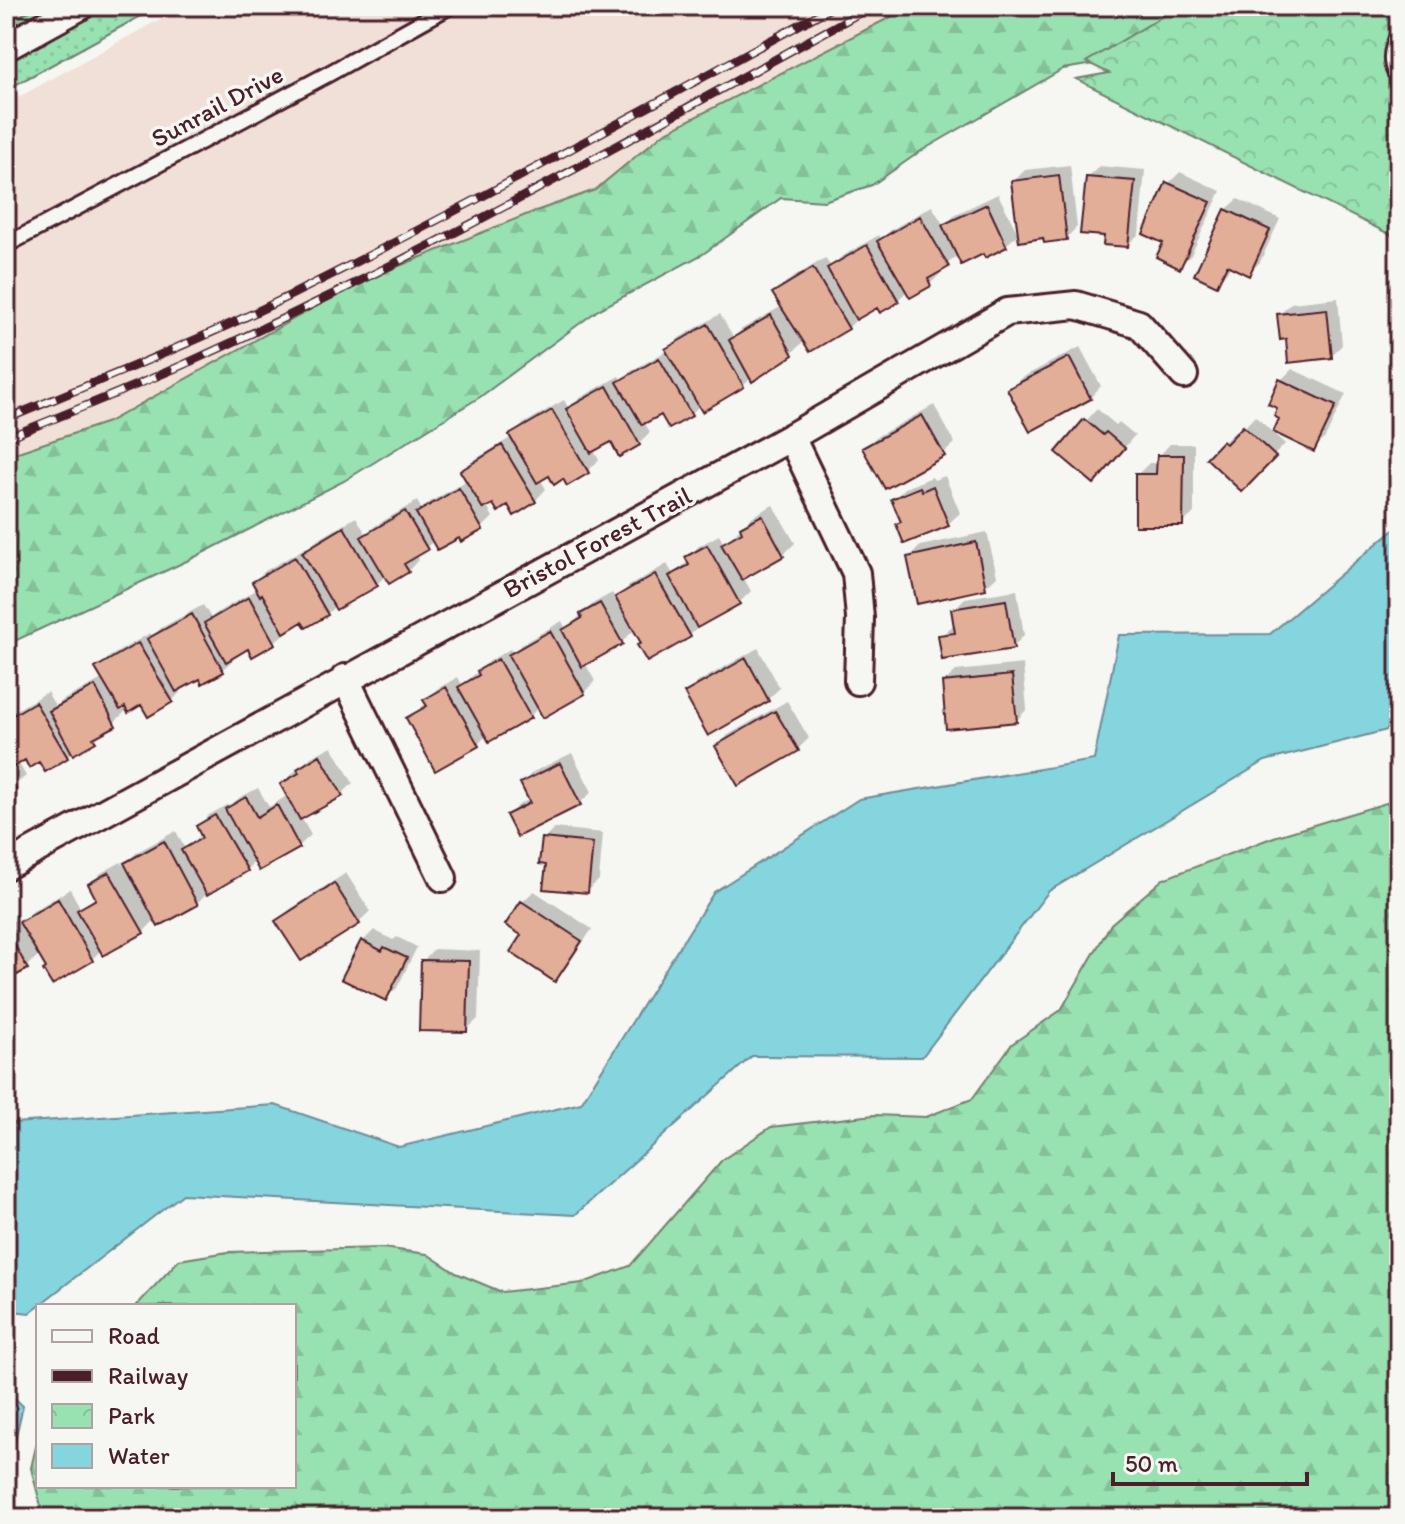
<svg xmlns="http://www.w3.org/2000/svg" width="1405" height="1524" font-family="Itim,sans-serif">
<style>
.built{fill:#f0e0d7}
.grass{fill:url(#grass-dots);stroke:#71806e;stroke-width:2}
.forest{fill:url(#forest-firs);stroke:#71806e;stroke-width:2}
.park{fill:url(#park-crowns);stroke:#71806e;stroke-width:2}
.water{fill:#85d5df;stroke:#6d8c97;stroke-width:2}
.shadow{fill:#0003}
.building{fill:#e3ae98;stroke:#4a1f2b;stroke-width:2}
.lines{fill:none;stroke-linecap:round;stroke-linejoin:round}
.service-casing{stroke:#4a1f2b;stroke-width:20}
.minor-casing{stroke:#4a1f2b;stroke-width:32}
.service{stroke:#f6f6f2;stroke-width:14}
.minor{stroke:#f6f6f2;stroke-width:26}
.rail-casing{stroke:#4a1f2b;stroke-width:9}
.rail{stroke:#f6f6f2;stroke-width:6;stroke-dasharray:18;stroke-linecap:butt}
.labels{text-anchor:middle;stroke-width:7;stroke-linejoin:round;paint-order:stroke}
.street-label{font-size:26px;fill:#4a1f2b;stroke:#f6f6f2}
</style>
<defs>
<pattern id="grass-dots" width="8" height="8" patternUnits="userSpaceOnUse" patternTransform="scale(2)"><rect width="8" height="8" fill="#98e1b0"/><path d="M2 2h.1M6 6h.1" fill="none" stroke="#84c198" stroke-width="1.8" stroke-linecap="round"/></pattern>
<pattern id="forest-firs" width="22" height="20" patternUnits="userSpaceOnUse" patternTransform="scale(2)"><rect width="22" height="20" fill="#98e1b0"/><path d="M5 1l3.5 6h-7zM16 11l3.5 6h-7z" fill="#84c198"/></pattern>
<pattern id="park-crowns" width="20" height="18" patternUnits="userSpaceOnUse" patternTransform="scale(2)"><rect width="20" height="18" fill="#98e1b0"/><path d="M2 6a3 3 0 1 1 6 0M12 15a3 3 0 1 1 6 0" fill="none" stroke="#84c198"/></pattern>
</defs>
<rect width="100%" height="100%" fill="#f6f6f2"/>
<filter id="ink" filterUnits="userSpaceOnUse"><feTurbulence type="fractalNoise" baseFrequency=".0125" numOctaves="2"/><feDisplacementMap in="SourceGraphic" scale="16" xChannelSelector="R" yChannelSelector="G"/><feConvolveMatrix kernelMatrix="1 2 1 2 8 2 1 2 1" color-interpolation-filters="sRGB"/></filter>
<g filter="url(#ink)">
<path class="built" d="M184,6h728l-248,127 -69,57 -62,22 -314,151 -111,59 -102,34v-352z"/>
<path class="grass" d="M38,6h121l-153,84v-67z"/>
<path class="forest" d="M912,6h340l-127,53 -62,10 -142,82 -49,34 -48,16 -43,-3 -78,56 -105,56 -118,87 -136,84 -153,78 -185,86v-189l102,-34 254,-141 171,-69 62,-22 69,-57z
M1399,799v719h-1355l-13,-50 7,-30v48h256v-180h-158l43,-46 49,-8 155,-4 44,6 29,19 46,19 81,-9 47,-17 92,-106 49,-33 103,-12 52,2 46,-18 40,-55 49,-34 50,-86 52,-45 111,-42z"/>
<path class="park" d="M1180,6h219v233l-323,-160 33,-6 -23,-11z"/>
<path class="water" d="M1399,525v202l-134,34 -216,130 -127,166 -170,-1 -177,159 -392,-21 -154,119 -23,-3v-184l7,-3 262,-18 124,42 182,-44 133,-211 145,-93 235,-39 25,-125 151,-1z
M6,1390l17,16 -8,34 -9,-3z"/>
<path class="shadow" d="M1070,165l7,62 -11,11 -21,-2 -32,-54 12,-12z
M1099,166l46,4 -6,64 -12,11 -21,-10 -18,-57z
M1180,172l41,19 -30,64 -11,11 -14,-24 2,-58z
M998,194l20,40 -12,11 -48,10 -18,15 1,3 -11,11 -22,6 -10,10 -20,5 -18,11 -12,12 -43,12 -13,13 -39,27 -1,-3 -9,9 -43,19 -9,9 -30,-2 -17,10 6,10 -11,11 -28,-4 -18,10 6,11 -11,11 -24,5 -14,-3 -10,6 6,10 -11,12h-41l-8,4 7,12 -11,11 -48,13 -18,14 3,4 -11,12 -22,4 -9,9 -40,23 -1,-2 -9,9 -24,5 -29,23 -21,12 -4,-7 -17,9 2,3 -12,11 -22,6 -18,10 1,3 -11,12 -31,1 -15,9 -32,30 -21,10 -6,6 -42,1 -7,4 8,14 -20,16v-76l41,-24 9,15 7,-7 41,-22 -6,-9 11,-12 41,-24 2,4 9,-9 42,-23 8,13 7,-6 40,-23 -4,-7 11,-11 42,-24 1,2 8,-8 40,-24 10,17 9,-8 42,-25 5,9 8,-8 38,-22 -5,-9 11,-11 38,-23 11,-13 41,-24 5,9 11,-11 39,-22 3,5 9,-10 37,-21 11,-12 41,-24 14,24 8,-9 40,-23 -8,-13 12,-11 39,-24 6,9 10,-10 38,-22 2,5 10,-10 41,-24 12,20 12,-12z
M1238,199l42,20 -20,43 -11,11 -17,-8 -15,19 9,-74z
M1338,298l4,47 -11,11 -43,-19 -8,-23 11,-11z
M1080,347l21,39 -11,12 -80,-9 11,-11z
M1292,369l54,25 -21,44 -12,12 -31,-32 -1,-38z
M934,405l21,38 -12,11 -79,-6 12,-11z
M1097,409l19,16 3,-3 16,13 -30,35 -19,-49z
M1255,416l30,28 -43,45 -33,-31 26,-27 3,3z
M1170,444h24v69l-12,11 -45,-49 12,-12h10v-7z
M945,476l15,37 -12,11h-50l4,-4 -8,-21 11,-11 27,-11 2,3z
M773,505l22,38 -12,12 -40,22 8,14 -12,12 -37,21 -12,11 -42,25 -5,-18 -8,-13 -13,13 -37,21 10,18 -11,12 -45,14 -9,9 -43,19 -10,10 -69,-27 19,-15 -1,-3 11,-11 21,-12 4,8 29,-25 19,-11 3,4 9,-9 40,-23 4,8 28,-26 18,-10 4,6 13,-13 38,-22 6,10 16,-13 -1,-4 11,-11 20,-11 5,9 29,-28z
M987,532l10,44 -12,11 -76,-29 11,-12z
M1017,590l7,45 -11,12 -73,-11 15,-12 -2,-14 12,-12z
M758,648l22,40 -12,11 -60,34 -22,-39 12,-12z
M1023,664l4,45 -11,12 -72,-39 12,-11z
M787,701l22,37 -11,11 -81,-3 11,-11z
M332,746l21,37 -11,11 -41,23 10,18 -12,11 -39,22 -5,-7 -9,9 -37,21 -12,12 -38,21 -3,-5 -13,13 -41,17 -10,10 -40,23 -12,-28 -14,13 -20,12v-54l12,-7 2,5 13,-12 37,-22 11,20 16,-13 -7,-12 11,-11 20,-11 3,4 13,-14 39,-21 9,18 17,-15 -4,-8 11,-11 18,-10 2,3 10,-10 19,-10 11,19 19,-12 -6,-11 11,-11 18,-16z
M572,753l20,39 -12,11 -62,32 -10,-20 12,-11 10,-5 -8,-16 11,-11z
M555,828l48,5 -4,47 -12,11 -39,-28 -4,-24z
M346,873l24,38 -11,11 -57,37 -24,-38 11,-11z
M534,891l58,38 -26,39 -11,11 -31,-44 -2,-33z
M374,930l19,10 4,-3 20,10 -20,41 -12,11 -23,-57z
M434,949l46,2 -2,68 -12,11 -43,-69z"/>
<path class="building" d="M1059,175l8,65 -23,3 -1,-5 -24,4 -8,-61z
M1086,177l49,4 -7,66 -25,-2 1,-9 -24,-2z
M1166,182l45,20 -31,67 -24,-12 7,-14 -20,-9z
M987,204l20,43 -22,11 -2,-4 -22,11 -19,-40z
M1225,209l45,21 -21,46 -22,-11 -10,21 -23,-11z
M920,216l29,51 -21,12 3,7 -21,12 -33,-57z
M867,245l32,57 -19,11 -3,-5 -21,12 -29,-52z
M813,268l36,61 -39,23 -38,-59z
M1327,309l5,49 -44,5 -2,-24 -6,1 -3,-26z
M771,315l22,40 -41,27 -23,-42z
M708,324l36,63 -42,25 -37,-63z
M1069,357l22,42 -61,33 -23,-43z
M659,358l33,58 -23,13 -8,-14 -19,10 -25,-43z
M1279,379l57,27 -22,46 -41,-20 6,-13 -5,-3 3,-8 -9,-4z
M607,386l33,59 -21,12 -8,-15 -20,11 -25,-44z
M552,410l37,63 -22,13 -4,-7 -9,6 -5,-9 -12,7 -28,-48z
M922,415l23,41 -60,33 -23,-41z
M1084,419l19,16 3,-3 19,16 -31,36 -38,-32z
M1243,426l33,31 -34,35 -36,-34 16,-17 4,3z
M502,445l34,57 -22,14 -6,-11 -10,7 -5,-8 -10,5 -23,-38z
M1157,455h27l-1,71h-48v-52h21z
M933,486l16,40 -45,18 -8,-20 5,-2 -10,-23 29,-12 2,4z
M459,488l24,42 -22,12 -2,-4 -22,12 -21,-37z
M405,511l23,39 -24,14 5,8 -20,12 -28,-47z
M762,515l22,41 -42,24 -21,-36 21,-12 -2,-5z
M344,527l34,59 -42,24 -34,-58z
M976,542l10,47 -69,15 -10,-47z
M707,545l33,59 -43,24 -28,-52 20,-11 -4,-8z
M295,557l33,58 -22,13 -4,-6 -18,11 -22,-39 -2,2 -8,-14z
M655,574l36,63 -44,25 -10,-17 4,-2 -26,-46z
M249,597l26,47 -23,13 -4,-8 -22,13 -22,-39z
M1006,600l8,49 -72,11 -4,-25 17,-2 -4,-24z
M600,603l23,41 -41,23 -20,-37 20,-12 -2,-4z
M192,614l32,58 -22,12 -2,-5 -24,13 -29,-53z
M550,631l35,63 -42,24 -35,-63z
M138,643l35,59 -25,15 -7,-12 -13,8 -3,-6 -5,3 -25,-42z
M746,658l23,43 -61,35 -24,-43z
M498,659l33,59 -42,24 -31,-55 21,-12 -2,-4z
M1012,675l5,47 -71,7 -4,-47z
M95,686l21,40 -23,12 3,4 -23,13 -24,-44z
M446,687l33,59 -44,25 -29,-53 21,-12 -4,-6z
M35,702l33,56 -23,14 -6,-10 -10,6 -4,-8 -11,7 -8,-13v-35z
M775,711l24,40 -61,35 -23,-40z
M320,755l23,41 -43,24 -20,-36 19,-11 -2,-4z
M560,763l21,42 -64,32 -11,-22 24,-12 -10,-20z
M6,772l10,17 -10,5z
M246,797l11,20 20,-12 23,43 -41,23 -34,-62z
M215,815l33,56 -41,24 -26,-45 21,-12 -6,-12z
M542,838l51,5 -5,50 -45,-4 3,-24 -7,-1z
M164,841l34,64 -40,22 -34,-64z
M109,872l35,61 -41,23 -26,-46 19,-11 -8,-15z
M334,883l26,41 -59,37 -26,-40z
M58,899l35,62 -41,24 -9,-15 3,-2 -27,-46z
M521,901l61,40 -27,41 -45,-30 11,-17 -16,-10z
M6,929l22,40 -22,12z
M361,940l21,11 2,-4 23,11 -21,43 -45,-22z
M421,960l48,1 -2,71 -48,-1z"/>
<g class="lines">
<defs>
<path id="service" d="M1399,35c-7,12 -10,24 -4,37l4,2
M6,245l324,-172 120,-67"/>
<path id="minor" d="M6,47l75,-41
M791,437l65,136 4,45 -2,63
M345,678l98,200
M6,866l785,-429 216,-125 69,-7 63,19 45,51"/>
</defs>
<use href="#service" class="service-casing"/>
<use href="#minor" class="minor-casing"/>
<use href="#service" class="service"/>
<use href="#minor" class="minor"/>
<defs>
<path id="rail" d="M6,419c97,-40 195,-79 289,-126 182,-91 360,-190 539,-287
M6,438c60,-24 120,-48 179,-74 236,-106 461,-234 687,-358"/>
</defs>
<use href="#rail" class="rail-casing"/>
<use href="#rail" class="rail"/>
</g>
</g>
<g class="labels">
<g class="street-label">
<text transform="translate(217 106) rotate(-28)" y="9">Sunrail Drive</text>
<text transform="translate(597 542) rotate(-28)" y="9">Bristol Forest Trail</text>
</g>
</g>
<rect width="1405" height="1524" fill="none" stroke="#f6f6f2" stroke-width="32"/>
<rect x="16" y="16" width="1373" height="1492" fill="none" stroke="#4a1f2b" stroke-width="3" filter="url(#ink)"/>
<rect x="36" y="1304" width="260" height="184" fill="#f6f6f2" stroke="#b1a0a2" stroke-width="2"/>
<rect x="52" y="1330" width="40" height="12" fill="#f6f6f2" stroke="#b1a0a2" stroke-width="2"/>
<text x="108" y="1344" font-size="24" fill="#4a1f2b">Road</text>
<rect x="52" y="1370" width="40" height="12" fill="#4a1f2b" stroke="#b1a0a2" stroke-width="2"/>
<text x="108" y="1384" font-size="24" fill="#4a1f2b">Railway</text>
<rect x="52" y="1404" width="40" height="24" fill="url(#park-crowns)" stroke="#b1a0a2" stroke-width="2"/>
<text x="108" y="1424" font-size="24" fill="#4a1f2b">Park</text>
<rect x="52" y="1444" width="40" height="24" fill="#85d5df" stroke="#b1a0a2" stroke-width="2"/>
<text x="108" y="1464" font-size="24" fill="#4a1f2b">Water</text>
<path d="M1113 1472v12h194v-12" fill="none" stroke="#4a1f2b" stroke-width="4"/>
<text x="1125" y="1472" font-size="24" fill="#4a1f2b" stroke="#f6f6f2" stroke-width="6" paint-order="stroke">50 m</text>
</svg>
